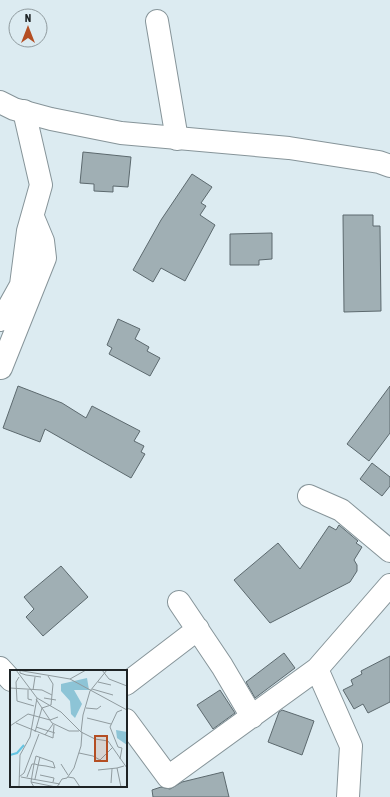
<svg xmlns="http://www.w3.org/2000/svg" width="390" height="797" font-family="'Asap Condensed',sans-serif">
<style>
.building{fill:#a0afb4;stroke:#5c696e}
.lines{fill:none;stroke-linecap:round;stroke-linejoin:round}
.minor-casing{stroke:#869499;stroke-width:24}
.tertiary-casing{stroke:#869499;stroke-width:24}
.minor{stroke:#fff;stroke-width:22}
.tertiary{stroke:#fff;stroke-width:22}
.inset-river{fill:none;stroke:#64c4e2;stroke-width:2}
.inset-road{fill:none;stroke:#909b9f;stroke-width:1}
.view{fill:#b44e23;fill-opacity:0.15;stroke:#b44e23;stroke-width:2}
.inset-edge{fill:none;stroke:#1e2325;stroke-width:2}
</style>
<rect width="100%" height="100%" fill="#dcebf1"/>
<path class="building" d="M83,152l48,5 -3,30 -15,-1v6l-19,-1v-7l-14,-1z
M192,174l20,13 -11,16 5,3 -6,9 15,10 -30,56 -24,-13 -8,14 -20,-12 28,-50z
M343,215h30v11h7l1,85 -37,1z
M272,233v26l-13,1v5h-29v-31z
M118,319l22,10 -5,10 14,8 -2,4 13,7 -10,18 -41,-22 3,-6 -5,-3z
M18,386l44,17 24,15 6,-12 48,25 -6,10 10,5 -3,6 4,2 -14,24 -86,-49 -5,13 -37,-14z
M390,386v47l-21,28 -22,-17z
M372,463l18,14v9l-8,10 -22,-17z
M339,525l19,16 -2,2 6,4 -8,13 3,5v6l-7,11 -80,41 -36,-43 44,-37 22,26 29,-43 7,4z
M61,566l27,31 -45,39 -17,-19 8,-8 -10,-12z
M284,653l11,15 -40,30 -9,-16z
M390,656v46l-22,11 -5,-9 -9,5 -11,-19 10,-5 -2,-5 11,-6 -1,-3z
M220,690l15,23 -22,16 -16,-24z
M282,710l32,11 -12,34 -34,-13 11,-30z
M223,772l6,25h-76l-1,-7 9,-3 9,2 12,-7z"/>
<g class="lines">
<defs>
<path id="minor" d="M157,21l20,118
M0,320l6,-8 15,-27 7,-54 13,-46 -17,-74
M1,368l44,-110 -2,-17 -10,-24
M309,496l32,14 49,41
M179,602l43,64 30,51
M0,668l11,12
M317,669l34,77 -3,51
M126,684l72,-55
M126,720l42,57 149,-108 73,-84"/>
<path id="tertiary" d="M0,102l14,7 37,10 70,14 168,15 90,14 11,4"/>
</defs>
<use href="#minor" class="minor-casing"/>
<use href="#tertiary" class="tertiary-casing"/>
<use href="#minor" class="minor"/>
<use href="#tertiary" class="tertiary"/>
</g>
<g transform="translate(10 670)">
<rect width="117" height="117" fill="#dcebf1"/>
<path d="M77,8l2,12h-15l8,14 -7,14 -4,-4 -1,-13 -9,-10v-7zM106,60l11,2v13l-10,-7z" fill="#8dc4d6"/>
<path class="inset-river" d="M0,85l7,-2 7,-8"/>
<path class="inset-road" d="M6,0l21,28 -7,39 -10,18 -1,32M7,0l53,9 57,31M10,0v3l6,2 15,2M92,0l7,9 18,7M9,7l-3,5 1,19 17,5M60,9l16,-9M88,12l13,3M0,18l32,2 10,5M82,19l21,6M18,20v9l4,1M23,20l2,-13M27,28l24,14 20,20 14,7 13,2 19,27M34,28l12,2M26,29l16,24 17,8h10M76,38l11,1 4,-3M77,48l24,6M6,53l37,15 1,-13M0,56l18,-12 22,6 8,-3M26,57l19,6M25,62l7,-24 9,-3 2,-21 -5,-8M71,62l2,-17 7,-24 17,-21M35,65l8,-11M69,83l14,3 7,4 13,-13M110,89l2,-11 -4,-1 -8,-20 7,-15 5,-2M51,94l7,11M88,100l19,-2M30,105l14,3 -1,4M9,107l5,-4 15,-39M11,107l39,7M17,107l5,-13h3l3,1 8,1 9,2 -2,-6 -17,-6 -2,8 -3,18 3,5M58,107l6,1 6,9M25,109l5,-22M21,112l25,5M101,113l1,-14M47,117l5,-8 5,-1 7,-10 7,-22 1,-14M111,117l-4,-19 7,-2"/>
<path class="view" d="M85,66h12v25h-12z"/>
<rect width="117" height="117" class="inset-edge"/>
</g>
<g transform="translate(28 28)"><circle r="19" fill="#dcebf1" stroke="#909b9f"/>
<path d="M0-3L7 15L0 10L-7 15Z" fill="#b44e23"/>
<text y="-6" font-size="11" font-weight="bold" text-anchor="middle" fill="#1e2325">N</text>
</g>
</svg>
